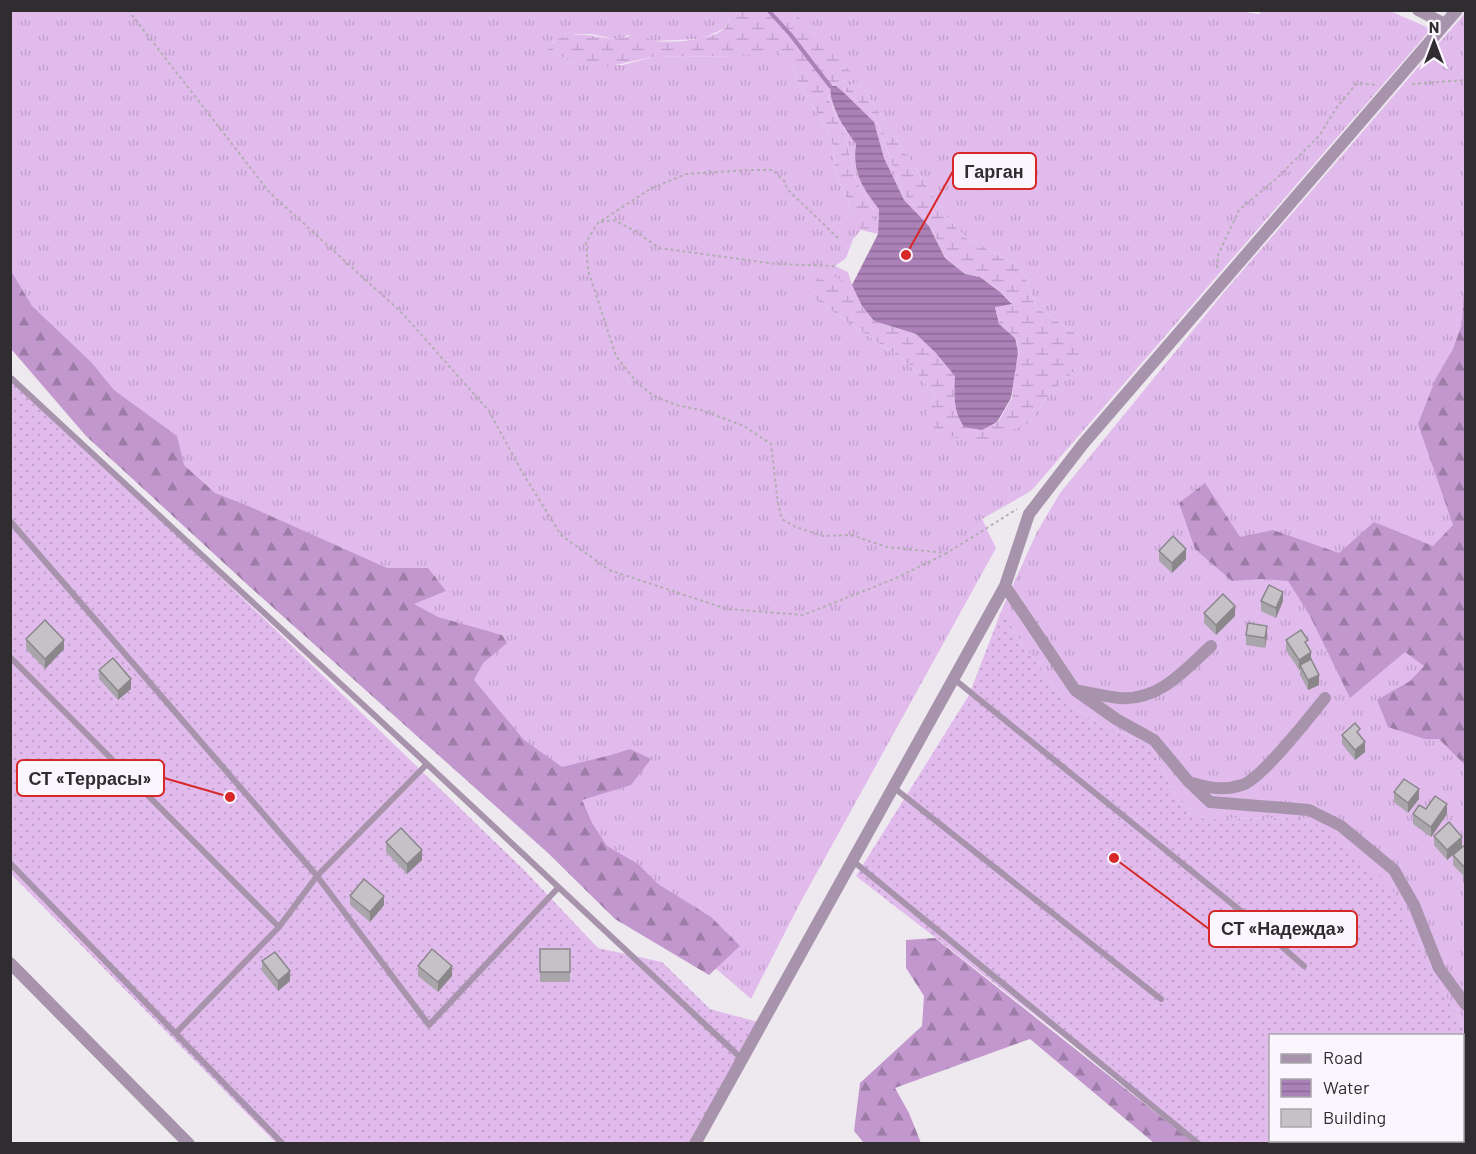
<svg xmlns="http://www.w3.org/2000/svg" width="1476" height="1154" font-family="Barlow,sans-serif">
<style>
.grass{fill:url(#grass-tufts);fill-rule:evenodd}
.forest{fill:url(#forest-firs)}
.wetland{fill:url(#wetland-marsh)}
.garden{fill:url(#garden-dots);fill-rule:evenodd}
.water{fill:url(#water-rules)}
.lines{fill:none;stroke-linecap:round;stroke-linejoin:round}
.stream{stroke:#ac81b7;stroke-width:4}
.path{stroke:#b3aeb4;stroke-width:2;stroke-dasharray:3 3;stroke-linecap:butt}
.lane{stroke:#a793ac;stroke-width:6}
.street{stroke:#a793ac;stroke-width:12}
.wall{fill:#a9a6ab}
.shaded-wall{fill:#8a878b}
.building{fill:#c5c1c7;stroke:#8a878b;stroke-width:1.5}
.leader{fill:none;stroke:#d62828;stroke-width:2}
.callout-dot{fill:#d62828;stroke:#fbf6fd;stroke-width:2}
.callout{fill:#fbf6fd;stroke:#d62828;stroke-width:2}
.callout-label{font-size:18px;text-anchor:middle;font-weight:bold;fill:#2f2d30}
</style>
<defs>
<pattern id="grass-tufts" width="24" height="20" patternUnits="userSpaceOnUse" patternTransform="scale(1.5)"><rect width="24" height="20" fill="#e2bbed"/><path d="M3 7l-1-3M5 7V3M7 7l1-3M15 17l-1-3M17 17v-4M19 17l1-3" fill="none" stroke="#c2a1cc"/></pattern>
<pattern id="forest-firs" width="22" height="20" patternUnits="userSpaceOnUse" patternTransform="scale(1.5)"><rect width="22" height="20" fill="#c297ce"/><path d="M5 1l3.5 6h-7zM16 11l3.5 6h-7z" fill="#9e7ca8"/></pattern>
<pattern id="wetland-marsh" width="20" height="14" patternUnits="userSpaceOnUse" patternTransform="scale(1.5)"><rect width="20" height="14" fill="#e2bbed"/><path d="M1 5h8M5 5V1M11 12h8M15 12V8" fill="none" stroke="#c2a1cc"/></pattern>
<pattern id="garden-dots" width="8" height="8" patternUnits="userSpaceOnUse" patternTransform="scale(1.5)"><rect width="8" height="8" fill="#e2bbed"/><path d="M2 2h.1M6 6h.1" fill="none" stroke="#c2a1cc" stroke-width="1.8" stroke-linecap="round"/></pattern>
<pattern id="water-rules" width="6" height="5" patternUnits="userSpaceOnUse" patternTransform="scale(1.5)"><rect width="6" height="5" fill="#ac81b7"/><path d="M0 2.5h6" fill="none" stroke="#8c6a95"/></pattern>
</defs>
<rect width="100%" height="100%" fill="#eee9ef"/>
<path class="grass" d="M1231,10l28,4 4,-4h125l43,19 -400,462 -49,28 14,29 -197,357 -48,94 -606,-525 -133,-124 -1,-339h715l3,9 -4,8 -23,11 -50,2 -24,-6 -9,5 -28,-6h-15l-23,8 -6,7 28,15 48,1 30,-8 86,-1 37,-7 16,15 5,17 24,38 12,26 2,27 16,38 23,20v-19l-17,-28 -11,-43 -18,-45 -1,-10 30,-6 -63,-67h-6l-2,-1zM859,82l90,138 17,18 56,30 14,39 44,30v28l-32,31 -20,28 -72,14 -29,-25 8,-18 -26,-31 -103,-71 12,-13 34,5 9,21 13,15 42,13 38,42c0,19 -1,36 10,51 5,1 13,4 18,3 27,-5 43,-68 34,-90 -2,-6 -11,-12 -16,-16l12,-20 -12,-13 -20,-15 -15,-3 -19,-15 -19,-39 -24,-26 -28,-76 -32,-28zM874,122l10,36 20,42 25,26 16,32 20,16 15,3 20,15 11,11 -16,3 4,18 16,14 -61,58 1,-20 -20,-24 -19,-18 -42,-13 -22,-36 -4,-13 -13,-6 11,-8 7,-19 8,-9 17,4 1,-26c-16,-20 -28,-36 -23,-64l-13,-17z
M1465,13v1015l-20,-33 -138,-177 -103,1 -26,-19 -28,-56 -48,-19 -34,-20 -52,-70 -14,-26 35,-77 23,-39 165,-202z"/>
<path class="forest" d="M11,271l21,35 59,56 23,28 63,46 7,29 31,28 38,15 134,60h41l18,23 -32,13 24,13 64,18 5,8 -24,20 -9,17 50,60 38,27 49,-12 19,-6 21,10 -20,26 -49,15 10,23 15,23 31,18 20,20 53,33 29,29 -31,29 -94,-56 -67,-66 -298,-266 -164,-151 -74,-86z
M1465,274l1,491h-1l-26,-26h-14l-37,-12 -11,-27 33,-19 14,-15 -19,-14 -55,46 -41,-84 -21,-33 -26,-2 -30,2 -37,-32 -16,-46 26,-20 35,54 33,-7 66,23 35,-31 59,24 20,-21 -35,-101 18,-46 17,-29 9,-25z
M935,938l259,205h-40l-124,-104 -135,49 14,25 12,30h-57l-10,-12 6,-48 62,-57 2,-30 -18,-28v-28z"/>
<path class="wetland" d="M786,10l2,2h6l64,67 -31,6 1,11 18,44 11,43 17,28v19l-15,-2 -24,-56 -2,-27 -12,-26 -24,-38 -5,-17 -16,-14 -37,6 -86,1 -52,11 -26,-4 -28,-15c19,-24 45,-11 69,-10 8,1 17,-7 26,-4 4,1 7,5 12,6 17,2 58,0 71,-13 2,-2 3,-5 4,-8l-3,-9z
M859,82l90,138 17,18 56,30 14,39 44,30v28l-32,31 -20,28 -45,18 -27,-4 -21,-8 -8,-17 8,-18 -26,-31 -103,-71 17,-22 29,14 9,21 13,15 42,13 19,18 20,24c-1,19 -2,36 9,51l19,3 15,-8 14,-24 7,-46 -3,-14 -16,-14 -4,-17 16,-4 -12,-12 -20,-15 -15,-2 -19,-16 -19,-39 -24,-26 -28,-76 -32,-28z"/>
<path class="garden" d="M10,373l515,498 73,77 64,14 48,47 48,13 -64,121h-418l-265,-269z
M1002,609l14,26 52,70 34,20 48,19 28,56 26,19 103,-1 34,22 51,49 53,106 20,33v115h-265l-344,-267 113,-181zM1270,1036h192v104h-192z"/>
<path class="water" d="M830,86h6l6,5 32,31 10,36 20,42 25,26 16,32 20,16 15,3 20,15 12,12 -17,3 4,17 16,14 3,14 -7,46 -14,24 -15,8 -18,-3c-11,-16 -10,-33 -9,-51l-20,-24 -19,-18 -42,-13 -12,-15 -10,-21 26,-51 1,-25c-17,-22 -27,-37 -23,-65 -13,-17 -25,-36 -26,-58z"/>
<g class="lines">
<path class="stream" d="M768,10l22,24 40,52"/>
<path class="path" d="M128,10l142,183 132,120 87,98 33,61 39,63 48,35 118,39 76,6 91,-36 53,-26
M1412,84l54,-4
M601,222l13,-2 21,11 24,17 117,16 59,2
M838,238l-51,-49 -2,-7 -12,-12h-23l-64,4 -36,15 -52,34 -12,19 2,28 28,86 21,27 17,13 22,9 25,5 43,16 27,18 7,60 4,15 14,8 27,9 28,-1 36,12 60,6 70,-44
M1217,268l1,-13 21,-45 37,-31 43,-43 18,-29 20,-24 19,2"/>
<path class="lane" d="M10,381l2,-2 415,385 315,295
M10,521l307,355 112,149 129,-137
M10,657l269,270
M954,679l287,232 63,55
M893,787l268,212
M853,861l346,283
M10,863l273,281
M176,1033l103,-106 38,-51 110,-112"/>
<path class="street" d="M1418,10l27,14
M1005,586l70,104 41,29 38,21 34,41 22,21 99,8 32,16 53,44 20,35 25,63 27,37
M1079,691c13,2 28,6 41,7 39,3 65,-28 91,-52
M1192,783c19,5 31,8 50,2 19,-5 68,-69 83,-87
M10,963l179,181
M695,1144l310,-558 24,-72 54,-70 374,-434"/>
</g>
<path class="wall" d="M1159,551l27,8 -14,14 -13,-12z
M1261,601h22l-7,17 -15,-7z
M1204,613l31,3 -19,19 -12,-12z
M1246,635l21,1 -2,12 -19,-3z
M26,639l38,10 -19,20 -19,-20z
M1286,640l22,7 11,38 -11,5 -8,-15v-6l-1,1 -13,-20z
M99,670l32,19 -13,11 -19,-21z
M1342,735l18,1 5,16 -10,8 -13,-16z
M1394,792l25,7 -11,14 -14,-11z
M1426,809l21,5 -16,23 -18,-13v-10z
M1434,836l28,11 4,-3v41l-3,-3v-7l-10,-10v-10l7,-6 -13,11 -13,-15z
M386,842l36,18 -15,14 -21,-22z
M350,896l34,9 -14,17 -20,-17z
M540,949h30v33h-30z
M262,961l28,20 -12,10 -16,-20z
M418,966l34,10 -14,16 -20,-16z"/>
<path class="shaded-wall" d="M1186,549v10l-14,14v-10z
M1283,592v9l-7,17v-10z
M1235,606v10l-19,19v-10z
M1267,626v10l-2,12v-10z
M64,640v9l-19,20v-10z
M1311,652v10l-11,3v4l-1,1v-10z
M1319,675v10l-11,5v-10z
M131,679v10l-13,11v-9z
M1365,742v10l-10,8v-10z
M1419,789v10l-11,14v-10z
M1447,804v10l-16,23v-10z
M1462,837v10l-15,13v-10z
M422,850v10l-15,14v-10z
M384,896v9l-14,17v-10z
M452,966v10l-14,16v-10z
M290,971v10l-12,10v-10z"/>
<path class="building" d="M1173,536l13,13 -14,14 -13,-12z
M1269,585l14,7 -7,16 -15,-7z
M1223,594l12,12 -19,19 -12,-12z
M45,620l19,20 -19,19 -19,-20z
M1248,623l19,3 -2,12 -19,-3z
M1301,630l7,10 -3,2 6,10 -12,8 -13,-20z
M113,658l18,21 -13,12 -19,-21z
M1311,659l8,16 -11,5 -8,-15z
M1355,723l5,6 -3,3 8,10 -10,8 -13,-15z
M1404,779l15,10 -11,14 -14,-11z
M1435,796l12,8 -16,23 -18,-13 6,-9 7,4z
M1449,822l13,15 -15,13 -13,-14z
M401,828l21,22 -15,14 -21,-22z
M1466,844v20l-3,2 -10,-11z
M364,879l20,17 -14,16 -20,-16z
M432,949l20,17 -14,16 -20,-16z
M540,949h30v23h-30z
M275,952l15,19 -12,10 -16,-20z"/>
<path class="leader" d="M906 255L953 171M230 797L164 778M1114 858L1209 929"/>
<g class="callout-dot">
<circle cx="906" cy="255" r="6"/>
<circle cx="230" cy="797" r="6"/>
<circle cx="1114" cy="858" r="6"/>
</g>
<g class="callout">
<rect x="953" y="153" width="83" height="36" rx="6"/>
<rect x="17" y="760" width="147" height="36" rx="6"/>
<rect x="1209" y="911" width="148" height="36" rx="6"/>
</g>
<g class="callout-label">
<text x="994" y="178">Гарган</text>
<text x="90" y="785">СТ «Террасы»</text>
<text x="1283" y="935">СТ «Надежда»</text>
</g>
<rect width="1476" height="1154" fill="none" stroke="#2f2d30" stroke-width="24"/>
<rect x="1269" y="1034" width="195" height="108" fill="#fbf6fd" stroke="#a9a6ab" stroke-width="1.5"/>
<rect x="1281" y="1054" width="30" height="9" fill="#a793ac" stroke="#a9a6ab" stroke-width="1.5"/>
<text x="1323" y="1064" font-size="18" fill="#2f2d30">Road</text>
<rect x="1281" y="1079" width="30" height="18" fill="url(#water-rules)" stroke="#a9a6ab" stroke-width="1.5"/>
<text x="1323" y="1094" font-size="18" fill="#2f2d30">Water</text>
<rect x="1281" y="1109" width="30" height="18" fill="#c5c1c7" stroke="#a9a6ab" stroke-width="1.5"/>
<text x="1323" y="1124" font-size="18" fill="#2f2d30">Building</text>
<g transform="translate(1434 42)" stroke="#fbf6fd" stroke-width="4.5" paint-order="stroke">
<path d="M0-4.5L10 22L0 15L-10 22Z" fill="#2f2d30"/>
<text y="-9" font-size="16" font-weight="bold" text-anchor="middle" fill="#2f2d30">N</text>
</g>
</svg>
